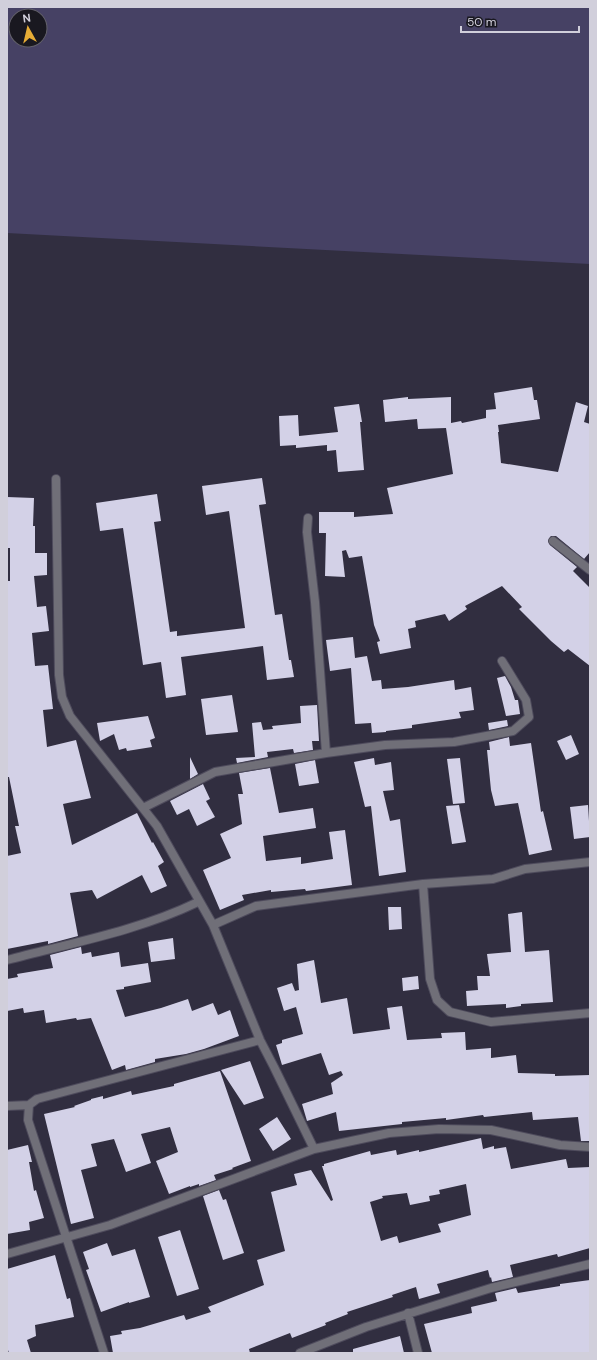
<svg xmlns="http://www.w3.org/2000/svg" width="597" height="1360" font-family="'DM Sans',sans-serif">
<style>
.green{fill:#464164;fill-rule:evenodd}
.building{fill:#d3d1e7;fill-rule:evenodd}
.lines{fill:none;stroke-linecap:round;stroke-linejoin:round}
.minor-casing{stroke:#4e4b5c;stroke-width:10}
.minor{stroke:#706f78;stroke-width:8}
</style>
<rect width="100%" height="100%" fill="#312e40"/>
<path class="green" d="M7,7h583v257l-583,-31zM16,16h24v24h-24z"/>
<path class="building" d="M532,387l2,13h3l3,19 -42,6 1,7h-1l3,31 57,9 18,-70 12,4 -4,16 6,2v128l-6,7 -28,-23h-5l-3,5 2,4 27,22 -4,4 17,17v78l-22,-17 -4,3 -13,-11 -32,-32 3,-2 -20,-21 -37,20 2,3 -18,12 -4,-7 -30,7 1,6 -8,2 3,19 -31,6 -3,-12 3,-1 -6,-16 -12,-69 -13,2 -3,-8 -4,1 3,26 -20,-1 1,-43h-7v-21h35v5l39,-3 -6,-26 66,-14 -7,-46 -28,1 -1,-10 -32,3 -2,-22 25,-3v2l43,-2v26l10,-2 1,2 24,-5v-8l10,-1 -2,-16z
M359,404l3,18h-2l4,48 -26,2 -2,-22 -9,1v-6l-31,3v-3l-16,1 -1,-30 19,-1 1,21 39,-4 -4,-25z
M262,478l4,26 -7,1 16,110 7,-1 7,46h2l3,17 -27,3 -4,-34 -82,11 5,38 -20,3 -5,-36 -18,3 -20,-137 -23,3 -4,-28 61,-9 4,27 -7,1 16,110 7,-1v5l68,-8 -16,-117 -23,4 -4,-29z
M7,497l27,1 -1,28h2v27h12v22l-13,1 3,31 9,-1 3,25 -17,2 3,33 13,-1 5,44 -10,1 4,37 29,-7 15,58 -28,6 9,41 65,-32 15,30 1,-1 11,20 -6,4 9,20 -16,7 -9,-18 -45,24 -5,-9 -22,3 8,43 -30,8v-3l-41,8v-93l14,-3 -6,-27h4l-10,-49h-2v-196h3v-33h-3z
M353,637l2,21 12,-2 5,25 9,-1 1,9 26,-2 46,-7 1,10 16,-3 3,23 -15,2 2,6 -49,7v3l-26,3v1l-14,1 -1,-10 -16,1 -4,-56 -21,3 -4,-31z
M505,676l6,11 4,13h3l2,14 -14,2 -9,-38z
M232,695l6,37 -32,3 -5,-36z
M317,705l2,36h-7l1,9 -19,3 -1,-4 -26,3 1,5 -31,6 -1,-5 19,-1 -3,-34 9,-1 2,8 10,-1 -1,-3 29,-3 -1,-17z
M148,716l7,22 -5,2 2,7 -25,4 -1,-3 -7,2 -5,-16 -14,7 -3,-18z
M507,720l1,6 -19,4 -1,-7z
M571,735l8,19 -13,6 -9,-19z
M509,737l1,9 21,-3 10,69 2,-1 9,39 -23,5 -11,-52 -23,3 -4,-16 -4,-40h3l-1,-8z
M190,757l8,17 -8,5z
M374,758l1,7 16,-3 3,28 -11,1 7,30 10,-2 6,53 -27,4 -8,-70 -6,1 -11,-45z
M460,758l5,45 -12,1 -6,-45z
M315,760l4,23 -20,3 -4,-22z
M270,768l9,45 34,-5 3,20 -53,8 3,25 35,-4v7l32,-5 -4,-27 16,-2 7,55 -46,6 -1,-2 -34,3v-2l-29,5 2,5 -24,10 -17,-40 28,-12 -11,-24 22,-10 -4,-30h5l-4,-21z
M203,784l7,15 -4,2 9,16 -18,9 -8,-17 -12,6 -7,-14z
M459,805l7,37 -14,2 -6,-38z
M588,805l2,32 -16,2 -4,-32z
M388,907h13l1,22 -13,1z
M522,912l3,40 24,-2 4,52 -32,2v2l-15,2v-4l-39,2 -1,-15 12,-1 -1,-14h13l-3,-22 24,-2 -3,-38z
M173,938l2,21 -24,3 -3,-20z
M81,947l1,7 9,-2 1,5 27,-5 2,15 27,-4 3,19 -27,5v2l-8,1 9,27 36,-9 27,-9 4,12 21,-8 5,12 12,-5 9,26 -35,13 -18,5 -31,5v3l-29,8 -1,-5 -13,5 -21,-52 -14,2 -1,-2 -30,5 -2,-13 -20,3 -1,-5 -16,3v-32l11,-2 -1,-3 36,-6 -3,-13z
M314,960l7,43 26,-5 6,36 37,-5 -3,-21 15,-2 5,34 35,-2 -1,-5 24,-1 1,18 25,-2v10l25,-3 2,18 37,1v2l35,-1v66h-9l-3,-24 -45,3 -1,-8 -48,5 -1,-2 -37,5v-2l-44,4v2l-63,7 -3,-19 -29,9 -5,-17 31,-10 -2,-11 12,-8 -2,-4 -12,4 -8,-22 -39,12 -6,-20 6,-2v-3l21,-6 -7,-27 -12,4 -7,-23 15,-5 3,8 4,-1 -2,-26z
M418,976l1,13 -16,2 -1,-13z
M250,1061l14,37 -20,7 -23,-35z
M220,1071l31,90 -19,7 1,1 -19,6 2,5 -17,6v-2l-9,3v-1l-21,8 -13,-33 22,-9 -8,-25 -29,7 10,29 -25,9 -12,-33 -23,5 6,22 -16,4 13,48 -23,6 -27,-110 31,-7 -1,-1 17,-6v-1l12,-3v3l28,-8 1,4 42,-9v-2z
M277,1117l14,22 -18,12 -14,-22z
M481,1138l2,11 11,-3v3l12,-2 5,22 55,-10 2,9 22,-1v81l-32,9 -1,-3 -47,11 3,12 -21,5 -1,-5 -1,1 -2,-8 -51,14 3,9 -21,6 -3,-12 -24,8 1,2 -46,15 1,2 -23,9 1,2 -34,13 -2,-5 -41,16 1,4h-137l-3,-17 12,-2 -1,-3 19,-3 44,-13 2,5 25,-8 -3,-5 56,-22 -7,-25 28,-9 -14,-59 26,-7 -3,-11 17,-4 20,31 2,-1 -11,-34h2v-2l46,-13 1,4 25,-5 1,5 22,-5v2zM466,1184l5,31 -33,9 3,8 -42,11 -2,-7 -16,5 -11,-39 13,-4 -1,-2 25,-3 3,12 20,-4 -1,-5 11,-2 -1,-4z
M28,1145l4,17h-3l5,29 2,-1 8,28 -15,4 1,8 -23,4v-84z
M219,1190l4,10 3,-1 18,54 -21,7 -20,-64z
M180,1230l19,59 -22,7 -19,-59z
M107,1243l5,13 23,-7 15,48 -21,6v-1l-28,10 -15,-42 3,-1 -6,-17z
M55,1255l12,44 3,-1 4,19 -39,8 1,11 -9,4 4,13h-22l-2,-6v-78z
M590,1280v73h-158l-8,-29 48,-11 -1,-6 26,-6 -2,-8 21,-5 2,5 42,-7v-2z
M400,1336l4,17h-51v-4z"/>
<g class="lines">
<defs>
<path id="minor" d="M56,479l3,196 3,22 8,19 87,110 56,99 47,115 14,27 40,82
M308,518l-1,14 8,70 11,151
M553,541l37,29
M143,808l72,-36 111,-19 59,-8 69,-3 59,-11 16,-14 -3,-17 -24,-39
M423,884l7,95 7,21 13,12 41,10 99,-9
M213,925l43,-19 167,-22 70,-5 32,-10 65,-7
M7,960c64,-17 131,-29 191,-58
M7,1106l22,-1
M7,1254l103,-29 204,-76 75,-16 50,-4 52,1 69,15 30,2
M408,1313l10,40
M104,1353l-76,-233 1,-15 8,-6 223,-59
M300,1353l66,-26 125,-39 99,-24"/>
</defs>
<use href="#minor" class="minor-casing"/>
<use href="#minor" class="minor"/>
</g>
<rect width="597" height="1360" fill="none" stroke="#d1cfdb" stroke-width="16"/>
<g transform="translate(28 28) rotate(352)"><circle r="19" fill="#191820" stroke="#63616b"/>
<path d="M0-3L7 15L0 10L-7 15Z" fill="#e6ac36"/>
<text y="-6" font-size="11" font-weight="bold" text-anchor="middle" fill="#d1cfdb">N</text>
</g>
<path d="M461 26v6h118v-6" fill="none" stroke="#d1cfdb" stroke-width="2"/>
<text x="467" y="26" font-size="12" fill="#d1cfdb" stroke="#191820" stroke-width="3" paint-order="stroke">50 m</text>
</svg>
